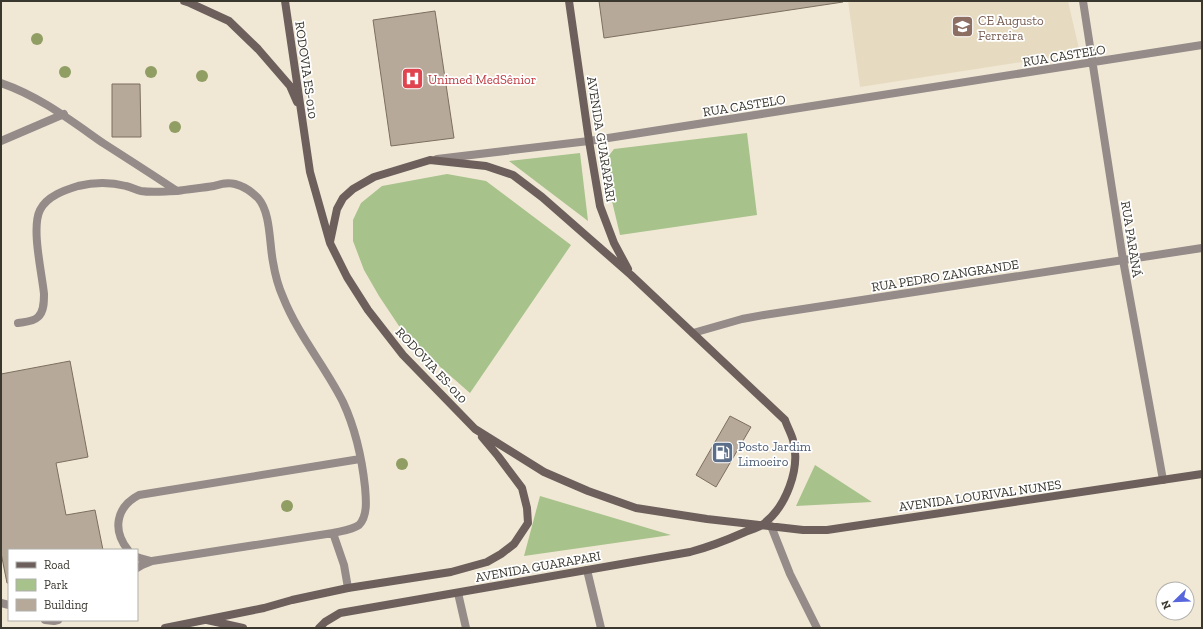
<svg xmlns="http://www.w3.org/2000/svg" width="1203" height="629" font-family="'Zilla Slab',serif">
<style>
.built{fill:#e6dbc1}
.green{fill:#a7c28b}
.building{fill:#b6a999;stroke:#7c6f60}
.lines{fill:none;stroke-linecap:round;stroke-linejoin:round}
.lane{stroke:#958b89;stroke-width:8}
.street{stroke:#958b89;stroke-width:8}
.secondary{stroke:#6d605c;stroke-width:8}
.tree{fill:#909e64}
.labels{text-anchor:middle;stroke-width:3.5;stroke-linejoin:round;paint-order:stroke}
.education-label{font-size:13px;fill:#785e54;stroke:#fff;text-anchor:start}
.street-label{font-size:13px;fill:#3a372f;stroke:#fff}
.health-label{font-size:13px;fill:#be3a42;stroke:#fff;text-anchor:start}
.service-label{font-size:13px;fill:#4e5e75;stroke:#fff;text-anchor:start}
</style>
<rect width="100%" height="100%" fill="#f0e8d5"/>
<path class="built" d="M848,1h220l12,52 -220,34z"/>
<path class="green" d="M747,133l10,82 -137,20 -17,-72 11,-14z
M580,153l8,68 -79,-60z
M447,174l39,7 85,64 -101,148 -63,-55 -28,-42 -15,-26 -11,-29v-21l8,-17 21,-17z
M815,465l57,37 -76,4z
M540,496l131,39 -147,21z"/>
<path class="building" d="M599,1h244v1l-239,36z
M435,11l19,127 -63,8 -18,-126z
M112,84h28l1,53h-29z
M70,361l18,96 -32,6 10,52 29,-5 8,40h-94v33h-2l-6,-30v-179z
M730,416l21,11 -35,60 -20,-12z"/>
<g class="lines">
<path class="lane" d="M1,83c38,13 69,37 102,60 25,16 50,32 74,48 12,-2 25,-3 37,-5 7,-2 13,-4 21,-2 8,2 17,8 23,14 13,15 11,44 15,64 2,12 5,24 10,35 15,38 42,69 60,105 12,26 19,57 22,85 1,12 3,29 -6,38 -7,5 -18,6 -26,8l11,32 4,23
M1,141l63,-27
M18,323c6,-1 15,-1 20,-6 6,-5 6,-15 6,-23 -2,-21 -13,-66 -4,-84 7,-14 25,-20 38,-24 16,-4 33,-4 48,0 5,1 10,4 15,5 12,2 25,0 36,0
M128,550c-16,-20 -12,-43 11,-55l221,-36
M137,557l3,1 11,3
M137,568l5,-3 10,-4 181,-28
M1,603l8,2
M45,620l9,1 4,-1"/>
<path class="street" d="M1083,1l40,259 40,220
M437,159l152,-18 613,-96
M693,333l49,-14 22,-4 438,-67
M771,526l19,48 27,54
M587,570l14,58
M458,593l8,35"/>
<path class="secondary" d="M184,1l6,2 39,18 29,28 32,37 7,16
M285,1l25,171 20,71 17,34 21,33 35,45 72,74 69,43 44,19 48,17 71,11 96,11h24l375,-56
M569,1l20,140 11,65 14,37 14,26
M207,620l36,8
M165,628l99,-20 28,-8 56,-12 103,-16 36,-10 14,-8 13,-10 14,-21 -1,-15 -5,-20 -24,-32 -16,-19
M319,628l6,-6 15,-9 350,-61c19,-5 37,-12 55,-20 5,-2 12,-4 17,-7 24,-17 39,-57 31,-85 -2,-7 -6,-14 -8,-20l-154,-145 -89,-78 -29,-22 -27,-9 -56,-6 -56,17 -21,12 -10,9 -6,11 -7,33"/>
</g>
<g class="tree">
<circle cx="37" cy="39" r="6"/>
<circle cx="65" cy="72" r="6"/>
<circle cx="151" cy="72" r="6"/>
<circle cx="202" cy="76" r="6"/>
<circle cx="175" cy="127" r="6"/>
<circle cx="402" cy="464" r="6"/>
<circle cx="287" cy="506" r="6"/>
</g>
<defs>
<symbol id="school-square" viewBox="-11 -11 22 22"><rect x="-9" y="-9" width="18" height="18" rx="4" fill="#8d6e63" stroke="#fff"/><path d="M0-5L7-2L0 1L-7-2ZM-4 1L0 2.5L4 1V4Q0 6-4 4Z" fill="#fff"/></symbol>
<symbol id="hospital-square" viewBox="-11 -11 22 22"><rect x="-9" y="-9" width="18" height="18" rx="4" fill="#e0444e" stroke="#fff"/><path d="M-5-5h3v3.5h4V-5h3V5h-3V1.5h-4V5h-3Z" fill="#fff"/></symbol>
<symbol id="fuel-square" viewBox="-11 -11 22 22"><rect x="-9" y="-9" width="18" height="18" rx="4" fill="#5c6f8a" stroke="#fff"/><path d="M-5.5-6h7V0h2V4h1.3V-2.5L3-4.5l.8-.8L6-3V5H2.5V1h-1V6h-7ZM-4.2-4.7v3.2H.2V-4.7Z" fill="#fff"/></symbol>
</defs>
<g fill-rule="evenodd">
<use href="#school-square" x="950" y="14" width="25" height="25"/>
<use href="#hospital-square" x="400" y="66" width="25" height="25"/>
<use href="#fuel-square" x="710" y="440" width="25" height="25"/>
</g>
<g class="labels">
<g class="education-label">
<text x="978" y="25">CE Augusto<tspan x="978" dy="15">Ferreira</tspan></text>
</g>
<g class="street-label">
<text transform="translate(1064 55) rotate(-9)" y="5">RUA CASTELO</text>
<text transform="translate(307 70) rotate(82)" y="5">RODOVIA ES-010</text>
<text transform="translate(744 105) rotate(-9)" y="5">RUA CASTELO</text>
<text transform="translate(602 139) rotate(81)" y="5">AVENIDA GUARAPARI</text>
<text transform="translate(1132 239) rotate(81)" y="5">RUA PARANÁ</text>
<text transform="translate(945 275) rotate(-9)" y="5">RUA PEDRO ZANGRANDE</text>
<text transform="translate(432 365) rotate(47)" y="5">RODOVIA ES-010</text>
<text transform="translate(980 495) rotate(-8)" y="5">AVENIDA LOURIVAL NUNES</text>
<text transform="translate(538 566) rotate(-10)" y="5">AVENIDA GUARAPARI</text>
</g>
<g class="health-label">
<text x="428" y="84">Unimed MedSênior</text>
</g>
<g class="service-label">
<text x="738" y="451">Posto Jardim<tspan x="738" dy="15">Limoeiro</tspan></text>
</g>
</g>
<rect width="1203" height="629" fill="none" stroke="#3a372f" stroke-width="4"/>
<rect x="8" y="549" width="130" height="72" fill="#ffffff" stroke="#b0afac"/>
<rect x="16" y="562" width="20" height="6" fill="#6d605c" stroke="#b0afac"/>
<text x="44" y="569" font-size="12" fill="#3a372f">Road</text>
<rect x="16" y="579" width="20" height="12" fill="#a7c28b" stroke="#b0afac"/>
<text x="44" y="589" font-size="12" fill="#3a372f">Park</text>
<rect x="16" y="599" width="20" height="12" fill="#b6a999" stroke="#b0afac"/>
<text x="44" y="609" font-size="12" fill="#3a372f">Building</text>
<g transform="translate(1175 601) rotate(247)"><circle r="19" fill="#ffffff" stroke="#b0afac"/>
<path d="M0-3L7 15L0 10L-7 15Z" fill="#5766dc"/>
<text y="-6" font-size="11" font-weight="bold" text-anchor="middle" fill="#3a372f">N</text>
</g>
</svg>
